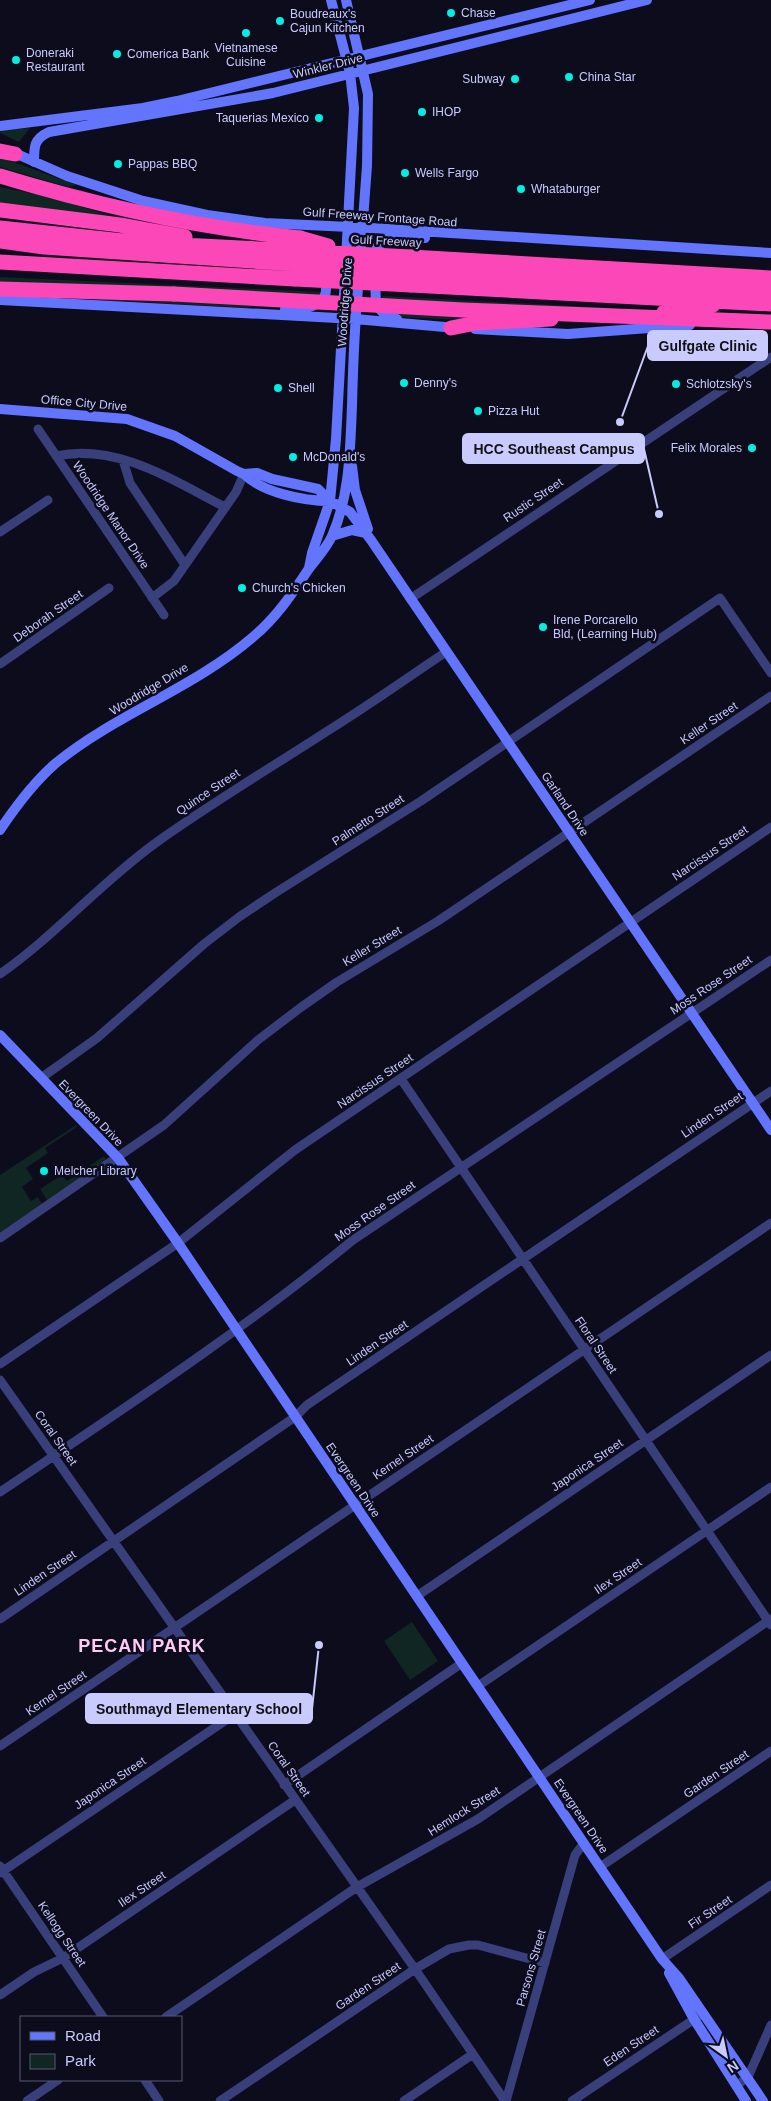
<svg xmlns="http://www.w3.org/2000/svg" width="771" height="2101" font-family="Arial,sans-serif">
<style>
.green{fill:#0f2622}
.lines{fill:none;stroke-linecap:round;stroke-linejoin:round}
.street{stroke:#383f7b;stroke-width:9}
.secondary{stroke:#6275fc;stroke-width:10}
.highway{stroke:#fb47b8;stroke-width:15}
.highway-bridge{stroke:#fb47b8;stroke-width:15}
.poi-dot{fill:#05ede2;stroke:#0c0c1d;stroke-width:2}
.labels{text-anchor:middle;stroke-width:5;stroke-linejoin:round;paint-order:stroke}
.poi-label{font-size:12px;fill:#c9cafe;stroke:#0c0c1d;text-anchor:start}
.street-label{font-size:12px;fill:#c9cafe;stroke:#0c0c1d}
.district-label{font-size:18px;font-weight:bold;letter-spacing:1px;fill:#fecbf3;stroke:#0c0c1d}
.leader{fill:none;stroke:#c9cafe;stroke-width:2}
.callout-dot{fill:#c9cafe;stroke:#0c0c1d;stroke-width:2}
.callout{fill:#c9cafe;stroke:#c9cafe;stroke-width:2}
.callout-label{font-size:14px;text-anchor:middle;font-weight:bold;fill:#111}
</style>
<rect width="100%" height="100%" fill="#0c0c1d"/>
<path class="green" d="M30,128l-11,14 -19,-9 2,-3z
M0,157l77,28 -9,2 -68,-20z
M0,187l54,11 66,21 -120,-4z
M0,277l321,15 -4,6 -71,10 -246,-14z
M383,296l227,12 5,3 -152,9 -68,-3 -15,-14z
M76,1125l1,2 -32,21 3,5 -22,15 7,11 -11,8 9,14 7,-4 4,7 -42,28v-57z
M104,1156l2,4 -59,40 -7,-11 22,-14 5,6z
M412,1622l26,39 -28,19 -26,-39z"/>
<g class="lines">
<path class="street" d="M38,429l126,186
M56,456c61,-13 116,24 169,51
M123,460l7,23 55,82
M0,532l48,-32
M152,598l22,-17 62,-89 8,-18
M410,599l361,-242
M0,664l109,-76
M0,974c56,-39 101,-92 157,-132 56,-40 115,-75 172,-112 40,-25 78,-52 117,-78
M41,1078l56,-40 107,-94 35,-27 36,-24 146,-92 299,-203 51,75
M401,1079l370,546
M0,1238l164,-113 94,-85 42,-32 37,-26 101,-61 333,-225
M0,1364l178,-121 117,-93 476,-323
M0,1380l415,589 90,132
M0,1492c120,-81 241,-160 353,-252l418,-280
M417,1596l354,-241
M0,1619l295,-202 12,-12 464,-314
M478,1686l293,-199
M0,1746l771,-523
M284,1785l178,-122
M0,1866l103,151
M600,1867l171,-116
M0,1873l235,-159
M662,1959l109,-74
M0,1995l34,-23 29,-14 232,-158
M166,2017l191,-130 121,-68 293,-200
M145,2080l14,21
M736,2086l12,-9 23,-52
M27,2101l31,-21
M220,2101l195,-132 34,-20 20,-4h9l67,18
M404,2101l69,-47
M506,2101l69,-246 9,-12
M572,2101l127,-85"/>
<path class="secondary" d="M331,0l19,73 4,35 -8,151
M346,0l22,94 -1,72 -7,94
M0,126l143,-18 34,-7 413,-101
M10,151l57,25 76,25 64,14 58,8 106,5 400,25
M34,162c0,-16 0,-23 15,-30l224,-39 374,-93
M376,261l1,-14 8,-8 40,-1
M375,278l1,27 9,10 12,4
M0,300l355,19 101,9
M285,309c11,0 35,0 40,-14 2,-5 1,-14 1,-20
M475,329l93,5 122,-9
M0,409l127,10 48,17 62,35 7,3 13,-1 15,6 46,10 12,12 20,11 21,28 400,590
M352,466l3,24 13,39
M244,474c19,19 60,27 86,27
M332,536l20,-6 14,3
M309,568l3,-15 18,-52 6,-62 9,-163
M0,830c16,-24 34,-48 56,-67 60,-49 138,-75 197,-126 23,-19 39,-43 55,-67 8,-11 18,-21 24,-34 18,-41 18,-86 20,-130 1,-43 3,-86 7,-129
M0,1035l118,123 60,85 484,716 17,19 84,123
M669,1973l25,46 52,82"/>
<path class="highway" d="M0,151l15,3
M0,176c98,30 198,52 300,62
M0,210l120,15 65,12
M0,228l142,15 155,8
M0,241l44,6 252,17
M411,257l360,21
M0,262l295,17
M412,270l359,21
M411,285l360,19
M0,289l174,5
M664,312l29,-1 20,-6
M451,328l25,-5 75,-4"/>
<path class="highway-bridge" d="M300,238l28,8
M297,251l114,6
M296,264l116,6
M295,279l116,6
M174,294l289,16 308,12"/>
</g>
<g class="poi-dot">
<circle cx="451" cy="13" r="5"/>
<circle cx="280" cy="21" r="5"/>
<circle cx="246" cy="33" r="5"/>
<circle cx="117" cy="54" r="5"/>
<circle cx="16" cy="60" r="5"/>
<circle cx="569" cy="77" r="5"/>
<circle cx="515" cy="79" r="5"/>
<circle cx="422" cy="112" r="5"/>
<circle cx="319" cy="118" r="5"/>
<circle cx="118" cy="164" r="5"/>
<circle cx="405" cy="173" r="5"/>
<circle cx="521" cy="189" r="5"/>
<circle cx="404" cy="383" r="5"/>
<circle cx="676" cy="384" r="5"/>
<circle cx="278" cy="388" r="5"/>
<circle cx="478" cy="411" r="5"/>
<circle cx="752" cy="448" r="5"/>
<circle cx="293" cy="457" r="5"/>
<circle cx="242" cy="588" r="5"/>
<circle cx="543" cy="627" r="5"/>
<circle cx="44" cy="1171" r="5"/>
</g>
<g class="labels">
<g class="poi-label">
<text x="461" y="17">Chase</text>
<text x="290" y="18">Boudreaux's<tspan x="290" dy="14">Cajun Kitchen</tspan></text>
<text x="246" y="52" text-anchor="middle">Vietnamese<tspan x="246" dy="14">Cuisine</tspan></text>
<text x="26" y="57">Doneraki<tspan x="26" dy="14">Restaurant</tspan></text>
<text x="127" y="58">Comerica Bank</text>
<text x="579" y="81">China Star</text>
<text x="505" y="83" text-anchor="end">Subway</text>
<text x="432" y="116">IHOP</text>
<text x="309" y="122" text-anchor="end">Taquerias Mexico</text>
<text x="128" y="168">Pappas BBQ</text>
<text x="415" y="177">Wells Fargo</text>
<text x="531" y="193">Whataburger</text>
<text x="414" y="387">Denny's</text>
<text x="686" y="388">Schlotzsky's</text>
<text x="288" y="392">Shell</text>
<text x="488" y="415">Pizza Hut</text>
<text x="742" y="452" text-anchor="end">Felix Morales</text>
<text x="303" y="461">McDonald's</text>
<text x="252" y="592">Church's Chicken</text>
<text x="553" y="624">Irene Porcarello<tspan x="553" dy="14">Bld, (Learning Hub)</tspan></text>
<text x="54" y="1175">Melcher Library</text>
</g>
<g class="street-label">
<text transform="translate(328 66) rotate(-14)" y="4">Winkler Drive</text>
<text transform="translate(380 217) rotate(4)" y="4">Gulf Freeway Frontage Road</text>
<text transform="translate(386 241) rotate(3)" y="4">Gulf Freeway</text>
<text transform="translate(345 302) rotate(-86)" y="4">Woodridge Drive</text>
<text transform="translate(84 403) rotate(5)" y="4">Office City Drive</text>
<text transform="translate(533 500) rotate(-34)" y="4">Rustic Street</text>
<text transform="translate(111 515) rotate(56)" y="4">Woodridge Manor Drive</text>
<text transform="translate(48 616) rotate(-35)" y="4">Deborah Street</text>
<text transform="translate(149 689) rotate(-31)" y="4">Woodridge Drive</text>
<text transform="translate(709 723) rotate(-34)" y="4">Keller Street</text>
<text transform="translate(208 792) rotate(-34)" y="4">Quince Street</text>
<text transform="translate(565 804) rotate(56)" y="4">Garland Drive</text>
<text transform="translate(368 820) rotate(-33)" y="4">Palmetto Street</text>
<text transform="translate(710 853) rotate(-34)" y="4">Narcissus Street</text>
<text transform="translate(372 946) rotate(-31)" y="4">Keller Street</text>
<text transform="translate(711 985) rotate(-34)" y="4">Moss Rose Street</text>
<text transform="translate(375 1081) rotate(-34)" y="4">Narcissus Street</text>
<text transform="translate(91 1113) rotate(46)" y="4">Evergreen Drive</text>
<text transform="translate(712 1115) rotate(-34)" y="4">Linden Street</text>
<text transform="translate(375 1211) rotate(-35)" y="4">Moss Rose Street</text>
<text transform="translate(377 1343) rotate(-34)" y="4">Linden Street</text>
<text transform="translate(596 1345) rotate(56)" y="4">Floral Street</text>
<text transform="translate(56 1438) rotate(55)" y="4">Coral Street</text>
<text transform="translate(403 1457) rotate(-34)" y="4">Kernel Street</text>
<text transform="translate(587 1465) rotate(-34)" y="4">Japonica Street</text>
<text transform="translate(353 1480) rotate(56)" y="4">Evergreen Drive</text>
<text transform="translate(45 1573) rotate(-34)" y="4">Linden Street</text>
<text transform="translate(618 1576) rotate(-34)" y="4">Ilex Street</text>
<text transform="translate(56 1693) rotate(-34)" y="4">Kernel Street</text>
<text transform="translate(289 1769) rotate(55)" y="4">Coral Street</text>
<text transform="translate(716 1774) rotate(-34)" y="4">Garden Street</text>
<text transform="translate(110 1783) rotate(-34)" y="4">Japonica Street</text>
<text transform="translate(464 1811) rotate(-32)" y="4">Hemlock Street</text>
<text transform="translate(581 1816) rotate(56)" y="4">Evergreen Drive</text>
<text transform="translate(142 1889) rotate(-34)" y="4">Ilex Street</text>
<text transform="translate(710 1912) rotate(-34)" y="4">Fir Street</text>
<text transform="translate(62 1934) rotate(56)" y="4">Kellogg Street</text>
<text transform="translate(531 1968) rotate(-74)" y="4">Parsons Street</text>
<text transform="translate(368 1986) rotate(-34)" y="4">Garden Street</text>
<text transform="translate(631 2046) rotate(-34)" y="4">Eden Street</text>
</g>
<g class="district-label">
<text x="142" y="1652">PECAN PARK</text>
</g>
</g>
<path class="leader" d="M620 422L648 346M659 514L644 449M319 1645L312 1709"/>
<g class="callout-dot">
<circle cx="620" cy="422" r="5"/>
<circle cx="659" cy="514" r="5"/>
<circle cx="319" cy="1645" r="5"/>
</g>
<g class="callout">
<rect x="648" y="331" width="119" height="29" rx="5"/>
<rect x="463" y="434" width="181" height="29" rx="5"/>
<rect x="86" y="1694" width="226" height="29" rx="5"/>
</g>
<g class="callout-label">
<text x="708" y="351">Gulfgate Clinic</text>
<text x="554" y="454">HCC Southeast Campus</text>
<text x="199" y="1714">Southmayd Elementary School</text>
</g>
<rect x="20" y="2016" width="162" height="65" fill="#0c0c1d" stroke="#585877"/>
<rect x="30" y="2032" width="25" height="8" fill="#6275fc" stroke="#585877"/>
<text x="65" y="2041" font-size="15" fill="#c9cafe">Road</text>
<rect x="30" y="2054" width="25" height="15" fill="#0f2622" stroke="#585877"/>
<text x="65" y="2066" font-size="15" fill="#c9cafe">Park</text>
<g transform="translate(726 2056) rotate(147)" stroke="#0c0c1d" stroke-width="4" paint-order="stroke">
<path d="M0-4L9 19L0 12L-9 19Z" fill="#c9cafe"/>
<text y="-8" font-size="14" font-weight="bold" text-anchor="middle" fill="#c9cafe">N</text>
</g>
</svg>
